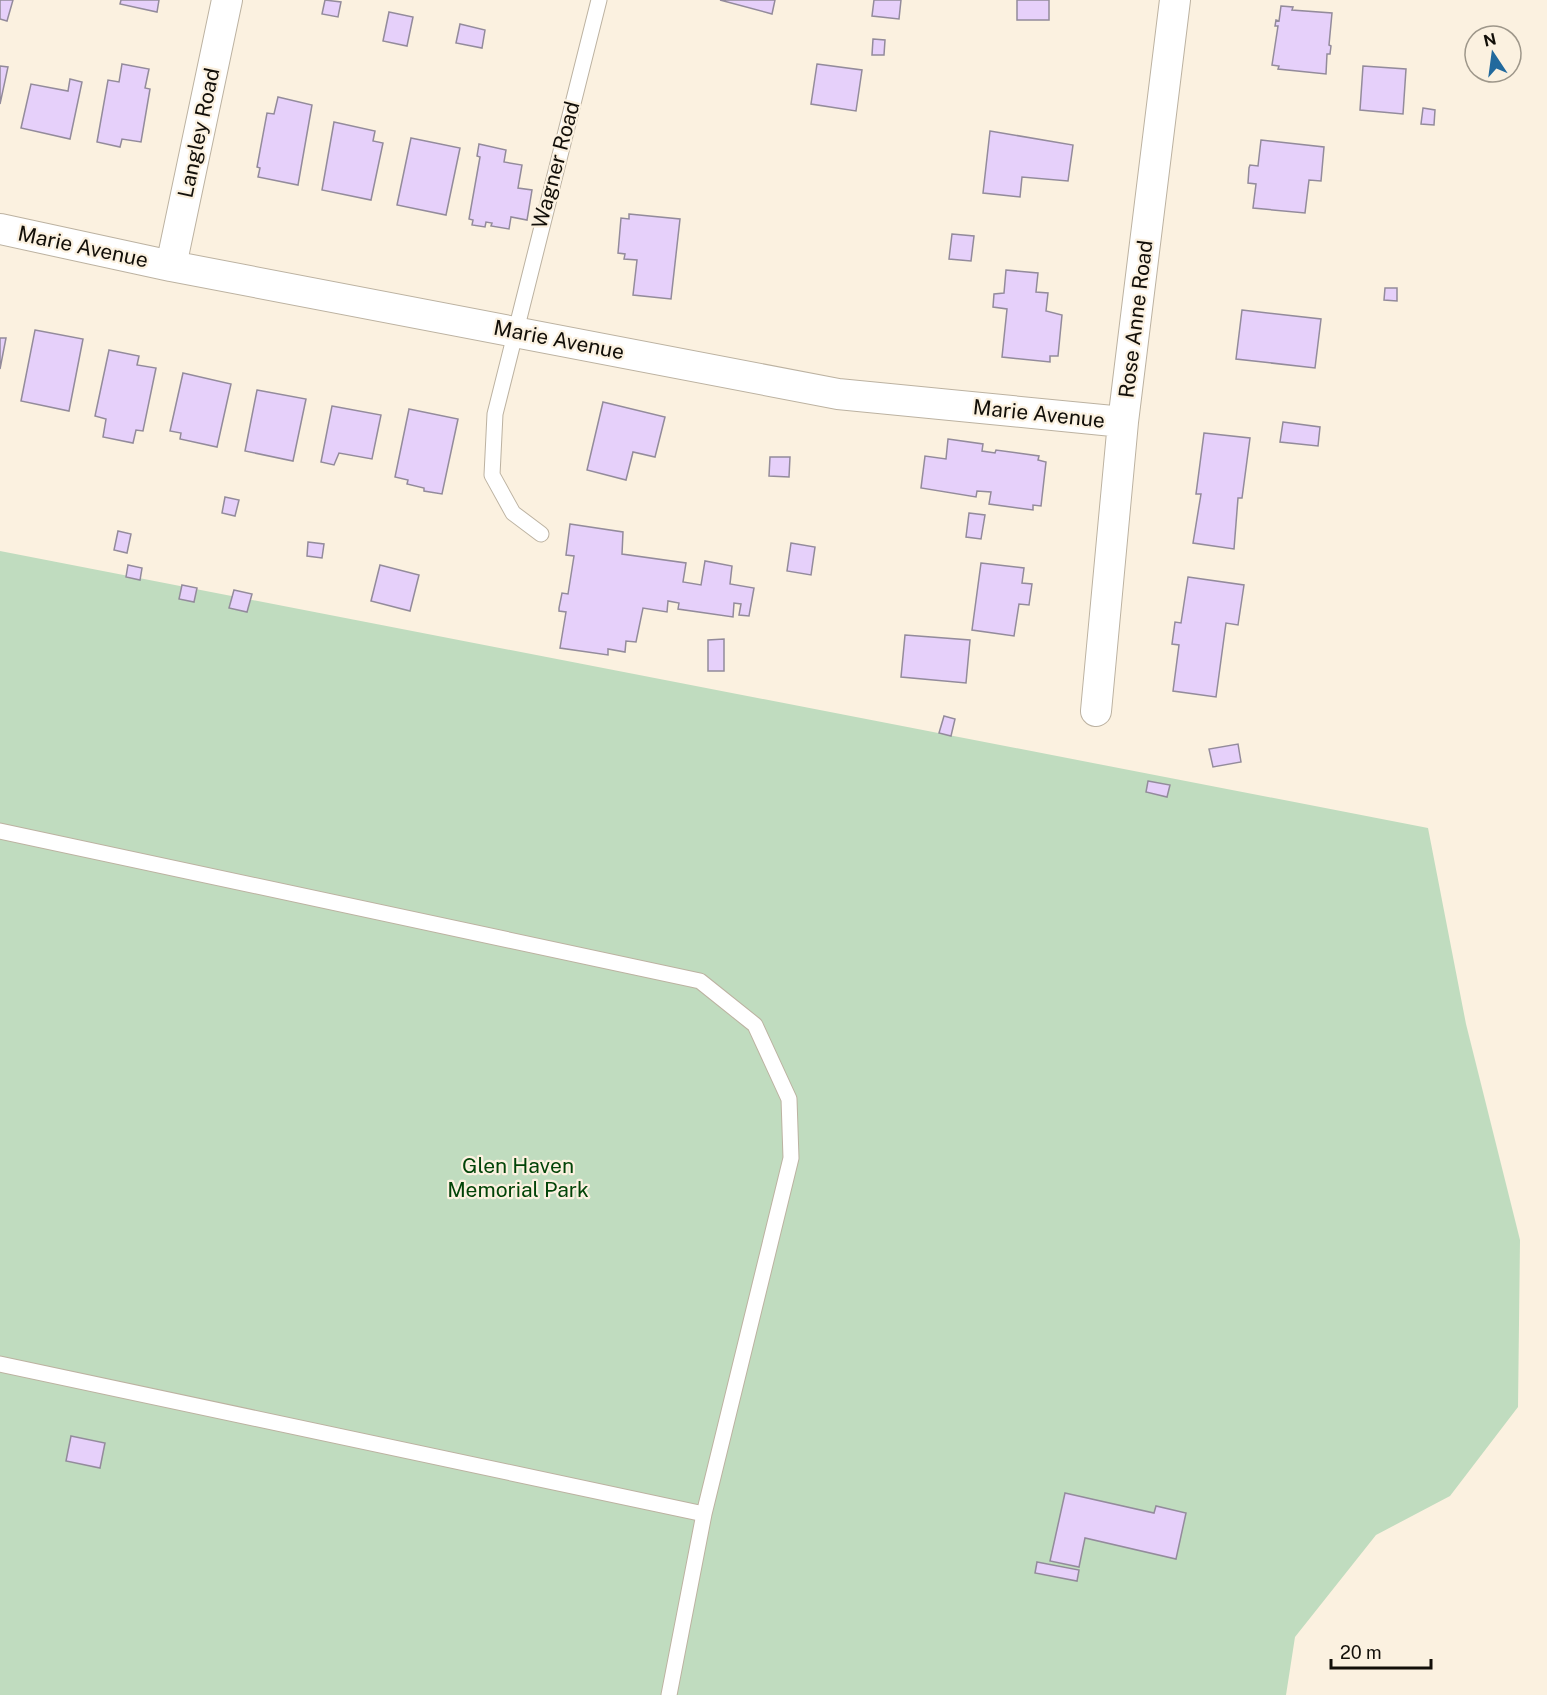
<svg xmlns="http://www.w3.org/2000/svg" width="1547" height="1695" font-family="'Public Sans',sans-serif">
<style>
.green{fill:#c0dcbf}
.building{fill:#e6d0fa;stroke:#938b9b;stroke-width:1.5}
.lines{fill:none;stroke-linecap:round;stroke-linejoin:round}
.service-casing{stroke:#bcb2a1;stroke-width:17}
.minor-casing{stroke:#bcb2a1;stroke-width:32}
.service{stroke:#fff;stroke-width:15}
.minor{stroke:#fff;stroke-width:30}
.labels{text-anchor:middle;stroke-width:4.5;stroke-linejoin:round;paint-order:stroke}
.street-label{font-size:21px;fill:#120f09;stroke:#fbf1e0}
.park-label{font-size:21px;fill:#024408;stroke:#fbf1e0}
</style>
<rect width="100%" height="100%" fill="#fbf1e0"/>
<path class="green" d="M0,551l1428,277 38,196 54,216 -2,167 -68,89 -74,39 -81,102 -9,58h-1286z"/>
<path class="building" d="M0,0h13l-6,21 -7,-2z
M121,0h38l-2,12 -37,-8z
M325,0l16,2 -3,15 -16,-3z
M720,0h55l-3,14z
M874,0h27l-2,19 -27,-3z
M1017,0h32v20h-32z
M1281,6l12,1 -1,3 40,3 -3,32 2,1 -1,8h-3l-1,20 -48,-5 1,-3 -7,-1 6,-39h-3l1,-6 3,1z
M389,12l24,5 -6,29 -24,-5z
M460,24l25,6 -3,18 -26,-5z
M873,39l12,1 -1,15h-12z
M122,64l27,5 -4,19 5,1 -9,53 -19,-3 -2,8 -23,-5 11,-62 11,2z
M817,64l45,6 -6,41 -45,-7z
M0,66l8,1 -8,37z
M1363,66l43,3 -3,45 -43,-4z
M70,79l12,3 -12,57 -49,-11 10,-44 37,7z
M278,97l34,8 -14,80 -40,-8 2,-9 -3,-1 10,-54 7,1z
M1423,108l12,2 -1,15 -13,-1z
M334,122l41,9 -2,10 10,2 -12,57 -49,-10z
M990,131l83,14 -5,36 -46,-4 -2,20 -37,-4z
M411,138l49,10 -14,67 -49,-10z
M1261,140l63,7 -3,34 -12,-1 -4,33 -52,-5 3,-24 -8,-1 1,-15 1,-3 8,1z
M479,144l27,6 -2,12 18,3 -4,23 14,2 -5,30 -16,-3 -2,12 -18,-3 1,-3 -6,-1 -1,5 -13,-2 1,-5 -4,-1 11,-62 -3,-1z
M629,214l51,5 -9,80 -38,-4 4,-35 -13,-1 1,-5 -7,-1 3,-35 8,1z
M952,234l22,2 -3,25 -22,-2z
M1006,270l32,3 -2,19 12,1 -2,18 16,4 -4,41h-8v6l-48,-5 5,-48 -14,-2 1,-13 10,-1z
M1385,288h12v13l-13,-1z
M1242,310l79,9 -6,49 -79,-9z
M35,330l48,9 -14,72 -48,-10z
M0,338h6l-6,31z
M109,350l30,6 -2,9 19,3 -13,63 -7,-1 -3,13 -30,-6 3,-18 -11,-3z
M183,373l48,11 -14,63 -37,-8 1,-6 -11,-2z
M257,390l49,9 -13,62 -48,-10z
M603,402l62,15 -10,40 -22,-5 -7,28 -39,-10z
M332,406l49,9 -9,44 -33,-6 -5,12 -13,-3z
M409,409l49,10 -16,75 -18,-3v-3l-17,-4 1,-4 -13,-3z
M1283,422l37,5 -2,19 -38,-4z
M1204,433l46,5 -8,60h-4l-4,51 -41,-6 8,-49h-5z
M948,439l35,5 -1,7 13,2 1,-3 43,6 -1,4 8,2 -5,44 -8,-1v5l-44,-6 2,-12 -14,-1 -1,6 -55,-9 4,-32 21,3z
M770,457h20l-1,20 -20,-1z
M225,497l14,3 -4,16 -13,-3z
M969,513l16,2 -4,24 -15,-2z
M570,524l53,8 -1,22 64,9 -3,19 18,3 4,-24 27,5 -2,18 24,4 -5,28 -10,-1 2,-11 -7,-1 -1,14 -55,-8 1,-6 -11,-2 -1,11 -24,-4 -7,34 -10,-1 -1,11 -17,-3v6l-48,-7 6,-36 -7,-1v-3l3,-15 6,1 6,-38 -8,-1z
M118,531l13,3 -4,19 -13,-3z
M308,542l16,2 -2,14 -15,-2z
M791,543l24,4 -4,28 -24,-4z
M981,563l43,5 -2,15 10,1 -3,21 -10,-1 -5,32 -42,-6z
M128,565l14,3 -2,12 -14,-3z
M380,565l39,10 -9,36 -39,-10z
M1188,577l56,8 -6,40 -12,-2 -10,74 -43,-6 6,-46 -7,-1 3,-22 6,1z
M182,585l15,3 -3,14 -15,-3z
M234,590l18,4 -5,18 -18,-4z
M905,635l65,5 -4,43 -65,-6z
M724,639v32h-16v-31z
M944,716l11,3 -4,17 -12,-3z
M1238,744l3,18 -28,5 -4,-18z
M1148,781l22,4 -3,12 -21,-5z
M71,1436l34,7 -5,25 -34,-7z
M1065,1493l89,20 2,-7 30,7 -10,46 -91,-21 -6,29 -29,-6z
M1037,1562l42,8 -2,11 -42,-8z"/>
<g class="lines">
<defs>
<path id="service" d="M541,534l-28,-21 -21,-38 3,-61 104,-414
M0,831l700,150 55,44 34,74 2,59 -87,356 -704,-150
M669,1695l35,-181"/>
<path id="minor" d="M0,229l171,37 667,128 285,28
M171,266l56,-266
M1096,711l27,-289 52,-422"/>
</defs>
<use href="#service" class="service-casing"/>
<use href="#minor" class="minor-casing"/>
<use href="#service" class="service"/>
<use href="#minor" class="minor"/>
</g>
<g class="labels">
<g class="street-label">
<text transform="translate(199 133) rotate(-78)" y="7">Langley Road</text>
<text transform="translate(556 165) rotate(-75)" y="7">Wagner Road</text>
<text transform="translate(83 247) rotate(12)" y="7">Marie Avenue</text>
<text transform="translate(1136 319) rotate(-83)" y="7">Rose Anne Road</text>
<text transform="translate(559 340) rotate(11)" y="7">Marie Avenue</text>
<text transform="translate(1039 414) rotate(6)" y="7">Marie Avenue</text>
</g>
<g class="park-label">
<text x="518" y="1173">Glen Haven<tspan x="518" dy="24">Memorial Park</tspan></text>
</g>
</g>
<g transform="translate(1493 54) rotate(347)"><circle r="28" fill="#fbf1e0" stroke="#9e978a" stroke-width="1.5"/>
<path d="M0-4.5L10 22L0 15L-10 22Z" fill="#21699d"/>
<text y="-9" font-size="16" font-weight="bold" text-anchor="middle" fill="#120f09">N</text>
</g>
<path d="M1331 1659v9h100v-9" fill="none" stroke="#120f09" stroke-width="3"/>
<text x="1340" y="1659" font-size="18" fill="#120f09" stroke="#fbf1e0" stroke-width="4.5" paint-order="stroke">20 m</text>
</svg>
